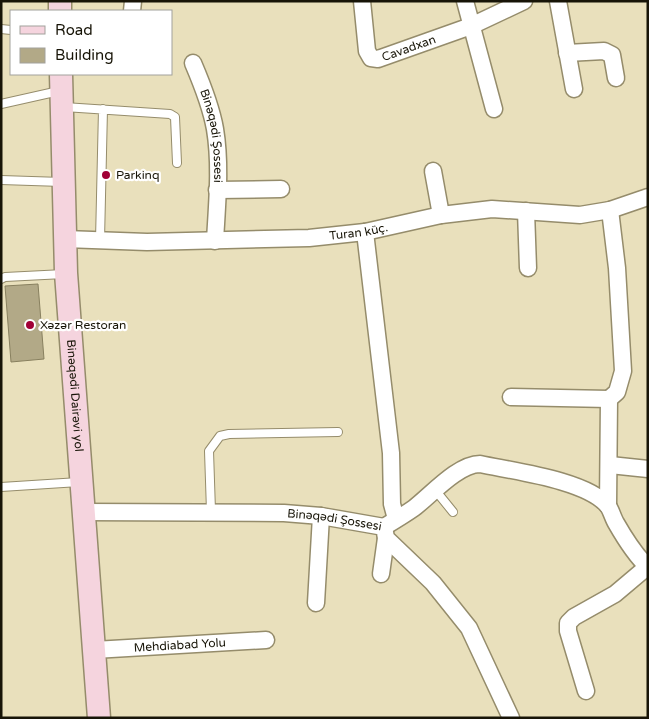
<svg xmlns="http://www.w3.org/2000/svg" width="649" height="719" font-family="'Varela Round',sans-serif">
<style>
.building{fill:#b2a987;stroke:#88805f}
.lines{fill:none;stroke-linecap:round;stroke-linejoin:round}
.service-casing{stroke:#958c6b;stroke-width:10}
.minor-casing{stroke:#958c6b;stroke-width:19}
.secondary-casing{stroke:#958c6b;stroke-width:25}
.service{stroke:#fff;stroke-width:8}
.minor{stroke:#fff;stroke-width:16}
.secondary{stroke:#f5d4de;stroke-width:22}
.poi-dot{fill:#a10036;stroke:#fff;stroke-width:2}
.labels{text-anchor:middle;stroke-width:4.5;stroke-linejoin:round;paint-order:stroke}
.street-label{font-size:12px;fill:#171407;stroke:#fff}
.poi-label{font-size:12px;fill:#171407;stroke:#fff;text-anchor:start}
</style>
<rect width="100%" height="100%" fill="#e9e0bc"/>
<path class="building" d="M38,284l6,75 -33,3 -6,-76z"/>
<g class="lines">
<defs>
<path id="service" d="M1,29l10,1
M1,104l58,-13
M64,107l106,7 5,3 2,46
M1,180l61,2
M100,240l3,-131
M1,279l4,-2 59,-3
M1,487l78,-5
M436,491l17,21
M211,511l-2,-60 11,-15 9,-2 109,-2"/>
<g id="minor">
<path id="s1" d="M362,1l5,50 4,7 7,1 93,-33 53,-25"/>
<path d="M465,1l29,108"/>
<path d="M558,1l16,88"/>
<path d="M132,11l1,-10"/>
<path d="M567,53l37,-2 8,4 4,23"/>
<path id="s2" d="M193,63c9,21 18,43 22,66 6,36 2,75 0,112"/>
<path d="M433,171l8,44"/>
<path d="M217,190l64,-1"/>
<path d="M526,211l2,57"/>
<path d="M365,232l26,221 1,51 4,15"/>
<path id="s3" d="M65,239l82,3 162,-4 56,-6 76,-17 51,-6 88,6 30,-5 38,-13"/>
<path d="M511,397l98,2"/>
<path d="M610,465l38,4"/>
<path d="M608,506l1,-107 8,-7 6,-21 -6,-103 -7,-58"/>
<path id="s4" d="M83,512l201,1 37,3 63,11 2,11 47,45 36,45 42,90"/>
<path d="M384,527c10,-6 20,-12 30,-19 17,-13 44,-44 66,-44 32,7 107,16 128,42 3,4 5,12 8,17 8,14 20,33 32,44"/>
<path d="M381,574l5,-36"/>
<path d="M316,603l5,-87"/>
<path id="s5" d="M94,650l172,-10"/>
<path d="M586,691l-18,-60v-8l6,-6 41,-23 32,-27"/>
</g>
<g id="secondary">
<path d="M60,1v10"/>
<path id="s6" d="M61,74l5,199 33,445"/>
</g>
</defs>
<use href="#service" class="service-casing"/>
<use href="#minor" class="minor-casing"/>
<use href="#secondary" class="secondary-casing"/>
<use href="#service" class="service"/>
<use href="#minor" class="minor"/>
<use href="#secondary" class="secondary"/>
</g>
<g class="poi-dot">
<circle cx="106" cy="175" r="5"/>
<circle cx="30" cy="325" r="5"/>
</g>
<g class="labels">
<g class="street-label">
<text dy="4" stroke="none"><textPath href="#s1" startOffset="98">Cavadxan</textPath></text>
<text dy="4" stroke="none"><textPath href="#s2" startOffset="76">Binəqədi Şossesi</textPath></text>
<text dy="4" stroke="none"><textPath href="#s3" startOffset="294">Turan küç.</textPath></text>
<text dy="4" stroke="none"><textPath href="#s6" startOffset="322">Binəqədi Dairəvi yol</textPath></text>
<text dy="4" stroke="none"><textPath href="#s4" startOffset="252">Binəqədi Şossesi</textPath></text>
<text dy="4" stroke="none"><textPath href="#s5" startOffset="86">Mehdiabad Yolu</textPath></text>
</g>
<g class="poi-label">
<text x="116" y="179">Parkinq</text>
<text x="40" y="329">Xəzər Restoran</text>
</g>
</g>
<rect width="649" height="719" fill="none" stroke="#171407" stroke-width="5"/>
<rect x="10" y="10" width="162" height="65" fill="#ffffff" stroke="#a2a19c"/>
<rect x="20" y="26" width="25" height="8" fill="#f5d4de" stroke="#a2a19c"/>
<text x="55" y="35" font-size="15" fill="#171407">Road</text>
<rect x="20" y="48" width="25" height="15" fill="#b2a987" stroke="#a2a19c"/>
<text x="55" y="60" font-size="15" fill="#171407">Building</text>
</svg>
